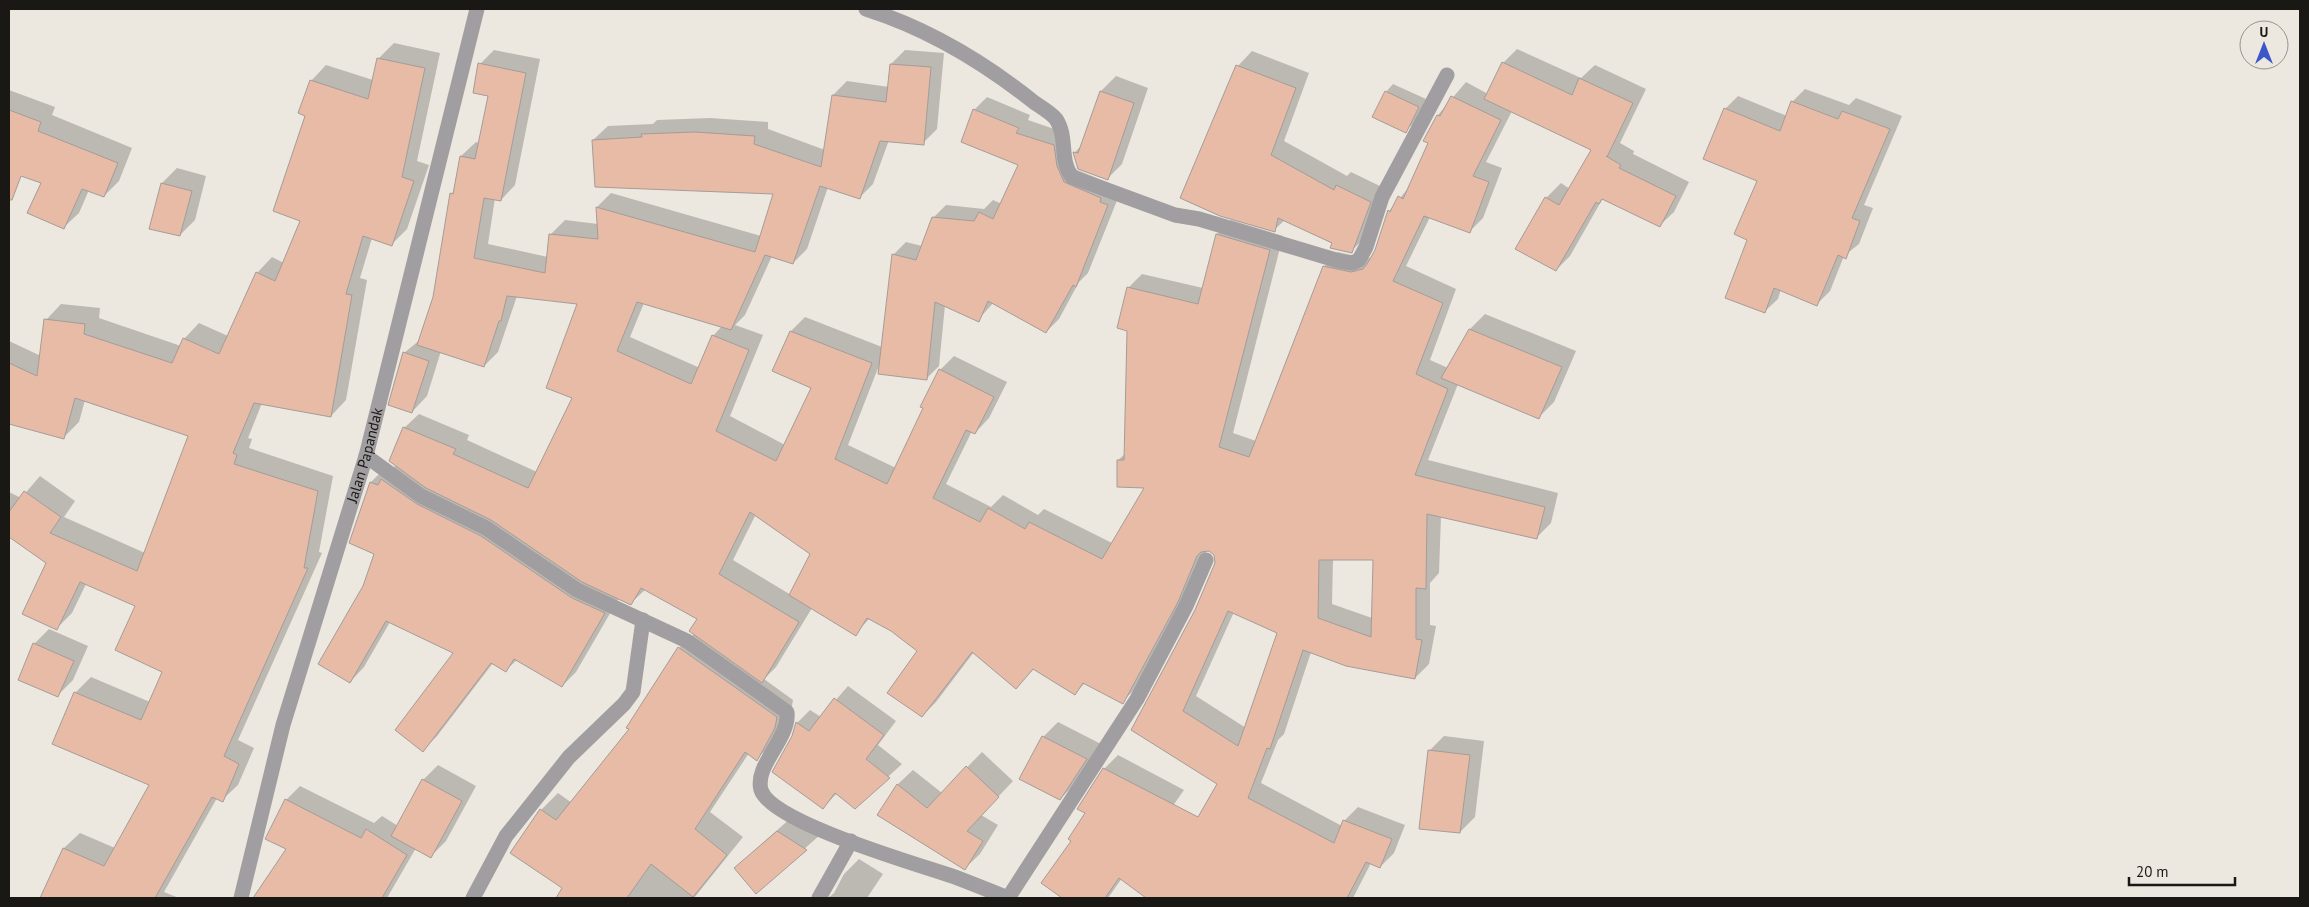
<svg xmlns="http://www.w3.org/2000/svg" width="2309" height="907" font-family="'PT Sans',sans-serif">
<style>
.shadow{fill:#0003;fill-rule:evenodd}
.building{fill:#e7bba6;stroke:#a59c98;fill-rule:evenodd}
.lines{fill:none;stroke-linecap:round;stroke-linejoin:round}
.minor{stroke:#a19ea1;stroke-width:15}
.labels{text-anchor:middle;stroke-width:4;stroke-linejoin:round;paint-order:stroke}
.street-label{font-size:15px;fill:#1a1815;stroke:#ece7df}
</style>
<rect width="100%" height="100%" fill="#ece7df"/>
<path class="shadow" d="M394,43l46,10 -23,108 12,4 -22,64 -16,16 -19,-7 -12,40 7,2 -21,120 -15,16 -69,-13 -14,35 4,1 -3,9 84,28 -14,76 3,1 -84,187 16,8 -16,37 -16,15 -5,-2 -53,94 15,6h-138l23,-50 16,-15 35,15 35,-63 -75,-92 16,-16 59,25 14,-30 -27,-67 -51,-21 -14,29 -16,16 -8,-66 -39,-28v-43l12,6 19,-22 35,25 -11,16 81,36 45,-118 -105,-35 -6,22 -16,16 -54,-22v-75l32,15 5,-36 15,-16 39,4 -1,10 82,28 3,-7 15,-16 29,13 29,-63 15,-16 12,6 18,-43 9,-139 15,-16 47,15 5,-21z
M1517,49l64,29 14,-13 51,24 -26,54 14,8 -1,3 56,28 -15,30 -15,14 -56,-28 -33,58 -14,14 -39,-22 29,-50 15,-15 9,6 23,-40 -81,-38 -26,51 16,6 -19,50 -14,14 -39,-15 -24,49 50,23 -26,71 18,8 22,-39 15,-15 91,37 -22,51 -15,15 -81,-33 -30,76 130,33 -7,30 -14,14 -96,-21 -2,57 -9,10v42l6,1 -7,38 -14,14 -104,-26 -27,82 -6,6 -17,43 81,43 2,-5 14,-14 47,18 -11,28 -14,14 -9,-4 -18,35h-196l41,-81 21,-33 -87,-54 64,-120 20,-46v-6l-5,-8h-4l-16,36 -55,102 -14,14 -37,-19 -10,10 -40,-25 -19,19 -42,-35 -38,50 -14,14 -4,-65 -27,-21 -21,-12 -15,16 -43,-26 -36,59 -12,12 29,21 -2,11 -18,31 -16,17 -8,-6 -39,59 33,25 -49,61h-136l6,-10 -52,-35 29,-43 17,-17 14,10 59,-74 48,-81 15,-14 5,-16 -53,-29 -15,14 -12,-5 -43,74 -14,14 -45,-26 -11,10 -13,-7 -56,73 -14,14 32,-97 -65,-31 -26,45 -14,15 14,-95 12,-34 -26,-11 21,-60 14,-14 6,3 5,-6 8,-37 15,-14 50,21 -2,5 70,32 36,-75 6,-94 -62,-7 -19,56 -14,14 -43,-15 -14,45 -15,16 -8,-59 17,-14 13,-42 17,-103 4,-4 6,-34 15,-14 3,1 10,-48 -9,-31 14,-14 46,9 -25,126 -14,15 -6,-2 -7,46 60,13 3,-23 14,-14 33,4 -1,-17 14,-14 150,43 14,-43 -182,-53 15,-14 45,-2 4,-4 53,-2 58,4v7l57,21 8,-55 14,-14 42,6 2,-23 14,-14 39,3 -7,76 -14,14 -34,-3 -16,44 -14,14 -31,-11 -21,62 -14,14 -21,-7 -27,59 -10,10 28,10 -33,81 55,29 27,-58 -21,-56 14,-14 77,30 11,-92 13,-13 16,4 11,-28 13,-13 38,4 9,-9 9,4 18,-40 -46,-54 13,-13 43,18 -2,5 38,13 3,20 6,16 38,16 7,8 -32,80 -9,9 -20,37 -13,13 -52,-30 -16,18 -33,-15 -6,61 -12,12 -47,-15 -32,82 48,23 29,-60 15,-38 14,-14 53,26 -18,36 -14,15 -3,-2 -26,53 45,23 12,-12 35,20 6,-6 68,34 34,-56 -28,-27 7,-6 3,-166 14,-14 61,14 14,-54 14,-14 52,16 -50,197 23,8 68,-174 14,-15 28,7 7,-2 16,-46 22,-26 19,-42 8,-28 28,-33 22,12 15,-31zM644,303l78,23 -9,10 -13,32 -70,-31zM756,514l56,39 -21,42 -58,-35zM1333,559h41l-2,59 -40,-14zM1234,612l44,20 -32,96 -50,-32z
M1252,51l57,22 -25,68 63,35 4,-4 33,16 -19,50 -15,14 -65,-32 -11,10 -92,-33 56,-131z
M1116,76l32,12 -26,76 -15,15 -28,-11 -4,-16 7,-7 19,-54z
M1393,84l33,15 -13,25 -8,7 -19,-39z
M1805,89l44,16 7,-7 46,18 -38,89 9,3 -14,36 -15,12 -14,35 -13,13 -36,-15 -3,10 -14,13 -16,-73 11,-59 -34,-71 13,-13 49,20 5,-14z
M9,90l46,17 -3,8 80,33 -13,33 -15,15 -15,-6 -10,23 -16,15 -21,-46 -33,-12z
M177,168l29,8 -11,44 -15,15 -18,-52z
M49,629l39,17 -15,34 -15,15 -24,-51z
M848,686l48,35 -18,24 24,19 -47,43 -18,-14 -14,15 -30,-71 4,-14 13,-13 11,7z
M1058,722l43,22 -26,40 -15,15 -17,-62z
M1444,736l40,5 -9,76 -15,15 -31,-81z
M982,752l31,29 -32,34 17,10 -18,29 -16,15 -86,-54 20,-31 15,-14 29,23z
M1118,755l66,35 -76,108h-44l-21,-15 29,-42 15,-28 17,-44z
M438,765l38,21 -30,55 -15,15 -15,-8 -29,50h-113l-13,-9 27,-40 -2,-49 14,-14 74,37 8,-7 16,10 25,-46z
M793,816l28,18 -65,58 -21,-24z
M859,859l24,15 -16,24h-39l6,-5 10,-19z"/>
<path class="building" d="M377,58l48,10 -23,109 12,4 -22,65 -29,-10 -17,58 6,1 -21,122 -77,-14 -21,50 4,2 -3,9 84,27 -14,77h4l-84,188 15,8 -16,38 -11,-5 -57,101h-115l23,-50 41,18 45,-81 -97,-41 22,-52 67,28 21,-48 -47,-22 20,-44 -55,-24 -23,48 -35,-16 24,-51 -37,-26v-25l15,-21 37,26 -11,16 87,38 51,-135 -113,-38 -11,41 -55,-15v-61l28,13 7,-57 41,5 -1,10 88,29 11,-25 36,16 37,-82 19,9 25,-60 -27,-10 32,-95 -7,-3 12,-33 58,19z
M1502,62l70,33 7,-17 54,25 -26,54 -1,-1 15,9 -2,3 57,28 -16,31 -58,-28 -3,5 -3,-2 -40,69 -41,-22 30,-52 14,8 32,-55 -107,-51z
M478,63l48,10 -25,128 -17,-3 -10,60 71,15 4,-39 49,5 -2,-32 159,45 18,-58 -178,-7 -3,-47 50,-3 -1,-3 54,-2 60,4 -1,8 67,23 11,-72 54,7 4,-38 41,3 -7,78 -44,-4 -20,58 -40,-13 -27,78 -28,-9 -34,75 -94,-28 -20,49 74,33 21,-49 37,15 -33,81 60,30 35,-73 -39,-17 18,-40 82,32 -37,96 52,25 36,-76 -3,-1 19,-38 55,28 -19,37 -9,-4 -33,68 47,24 8,-14 37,21 4,-7 73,37 42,-71 -27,-1v-27h7l3,-129 -10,-3 10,-41 71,17 18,-70 54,16 -51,197 30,10 74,-191 28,6 12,-3 4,-5 8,-14 13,-40 2,2 8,-16 5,3 25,-56 -5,-2 14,-26 3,1 11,-20 50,24 -28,56 16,6 -19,51 -46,-17 -31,65 50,22 -27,71 32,15 -33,86 130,32 -8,32 -110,-25 -1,75 -10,-1v51l6,1 -7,39 -69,-13 -43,-16 -33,99 -3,-1 -19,50 86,45 9,-23 49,19 -12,29 -14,-6 -19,36h-201l-27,-20 -14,20h-43l-21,-15 30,-42 -3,-2 17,-26 -8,-4 26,-41 95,49 19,-33 -86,-54 64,-120 20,-47 -1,-8 -5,-4 -8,1 -4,4 -19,46 -55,102 -40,-21 -8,12 -42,-26 -17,20 -44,-37 -50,65 -35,-24 30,-42 -26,-20 -24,-13 -11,18 -67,-41 21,-41 -60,-42 -31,62 80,48 -37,61 -73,-52 8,-12 -56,-31 -10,17 -49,-23 -91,-62 -65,-32 -37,-27 14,-34 53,22 -3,5 75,34 44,-90 -26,-10 31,-84 -70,-8 -6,25h-2l-15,46 -67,-22 16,-48 17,-104 3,1 7,-38 15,3 13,-63 -15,-3zM1319,560h54l-2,77 -53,-19zM1228,611l49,22 -39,113 -55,-35z
M1236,65l60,23 -25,67 63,35 2,-5 35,17 -19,51 -22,-5 2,-5 -54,-25 -3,14 -55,-16 -40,-18z
M1100,91l34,12 -26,77 -30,-11 -5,-17 5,1z
M1385,91l34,16 -13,26 -34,-16z
M1791,101l47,18 4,-8 48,18 -38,89 8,3 -14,38 -8,-4 -21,51 -43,-18 -9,25 -40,-15 22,-58 -13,-6 23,-53 -54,-22 21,-51 56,23z
M973,109l46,19 -3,5 38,12 3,21 7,16 37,16 -1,4 8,3 -32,82 -3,-2 -27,48 -58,-32 -9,21 -44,-20 -8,78 -49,-6 14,-120 24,6 16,-43 42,4 5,-9 14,7 25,-54 -57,-23z
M9,110l32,12 -3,9 80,32 -14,34 -22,-8 -18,40 -37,-16 14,-30 -20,-7 -9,24h-3z
M161,183l31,8 -12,45 -31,-7z
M1469,329l93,38 -23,52 -98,-41z
M403,352l26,9 -17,52 -24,-8z
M381,479l36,25 64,32 91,62 33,15 -43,74 -48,-28 -8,13 -15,-9 -68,89 -28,-22 58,-77 -67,-32 -36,62 -32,-19 45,-78 11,-32 -25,-11 21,-61 8,3z
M33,643l41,18 -16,36 -40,-17z
M678,647l99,70 -2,11 -18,33 -12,-9 -50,77 32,26 -34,42 -42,-33 -24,34h-71l6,-10 -52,-35 30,-44 16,11 73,-91 -3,-1z
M834,698l50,37 -18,24 24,19 -35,31 -20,-16 -12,16 -51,-37 20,-36 4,-14 13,9z
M1042,736l45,23 -27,41 -41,-21z
M1428,750l42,5 -10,78 -41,-4z
M966,766l33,31 -32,34 16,10 -18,29 -88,-55 20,-31 30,24z
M422,779l40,22 -31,57 -40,-22z
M285,799l76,39 5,-9 41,26 -25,43h-129l33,-49 -21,-10z
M777,831l30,19 -51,44 -22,-26z"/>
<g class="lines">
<g class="minor">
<path d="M866,9c60,19 119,54 169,94 6,4 16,10 21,16 12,18 3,41 16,58l103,38 24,4 140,42 13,2 7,-3 7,-13 16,-50 65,-122"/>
<path d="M366,456l55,40 65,32 91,62 110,51 100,71c3,27 -33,53 -26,78 11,33 159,75 194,87 18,7 36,14 53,21"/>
<path id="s1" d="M241,898l42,-173 83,-269 111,-447"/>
<path d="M473,898l33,-62 63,-79 55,-53 9,-12 10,-72"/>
<path d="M819,898l32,-57"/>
<path d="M1008,898l129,-199 49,-93 20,-46"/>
</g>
</g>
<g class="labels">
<g class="street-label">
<text dy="5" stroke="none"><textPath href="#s1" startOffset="460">Jalan Papandak</textPath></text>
</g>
</g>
<rect width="2309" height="907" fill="none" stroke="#1a1815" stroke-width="20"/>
<g transform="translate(2264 45)"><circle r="24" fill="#ece7df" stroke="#98948e"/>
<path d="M0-4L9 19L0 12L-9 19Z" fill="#3c57ca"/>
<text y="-8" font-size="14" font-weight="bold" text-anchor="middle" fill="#1a1815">U</text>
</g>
<path d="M2129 877v8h106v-8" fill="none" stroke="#1a1815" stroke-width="2.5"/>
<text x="2136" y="877" font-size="15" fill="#1a1815" stroke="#ece7df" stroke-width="4" paint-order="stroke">20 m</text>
</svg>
